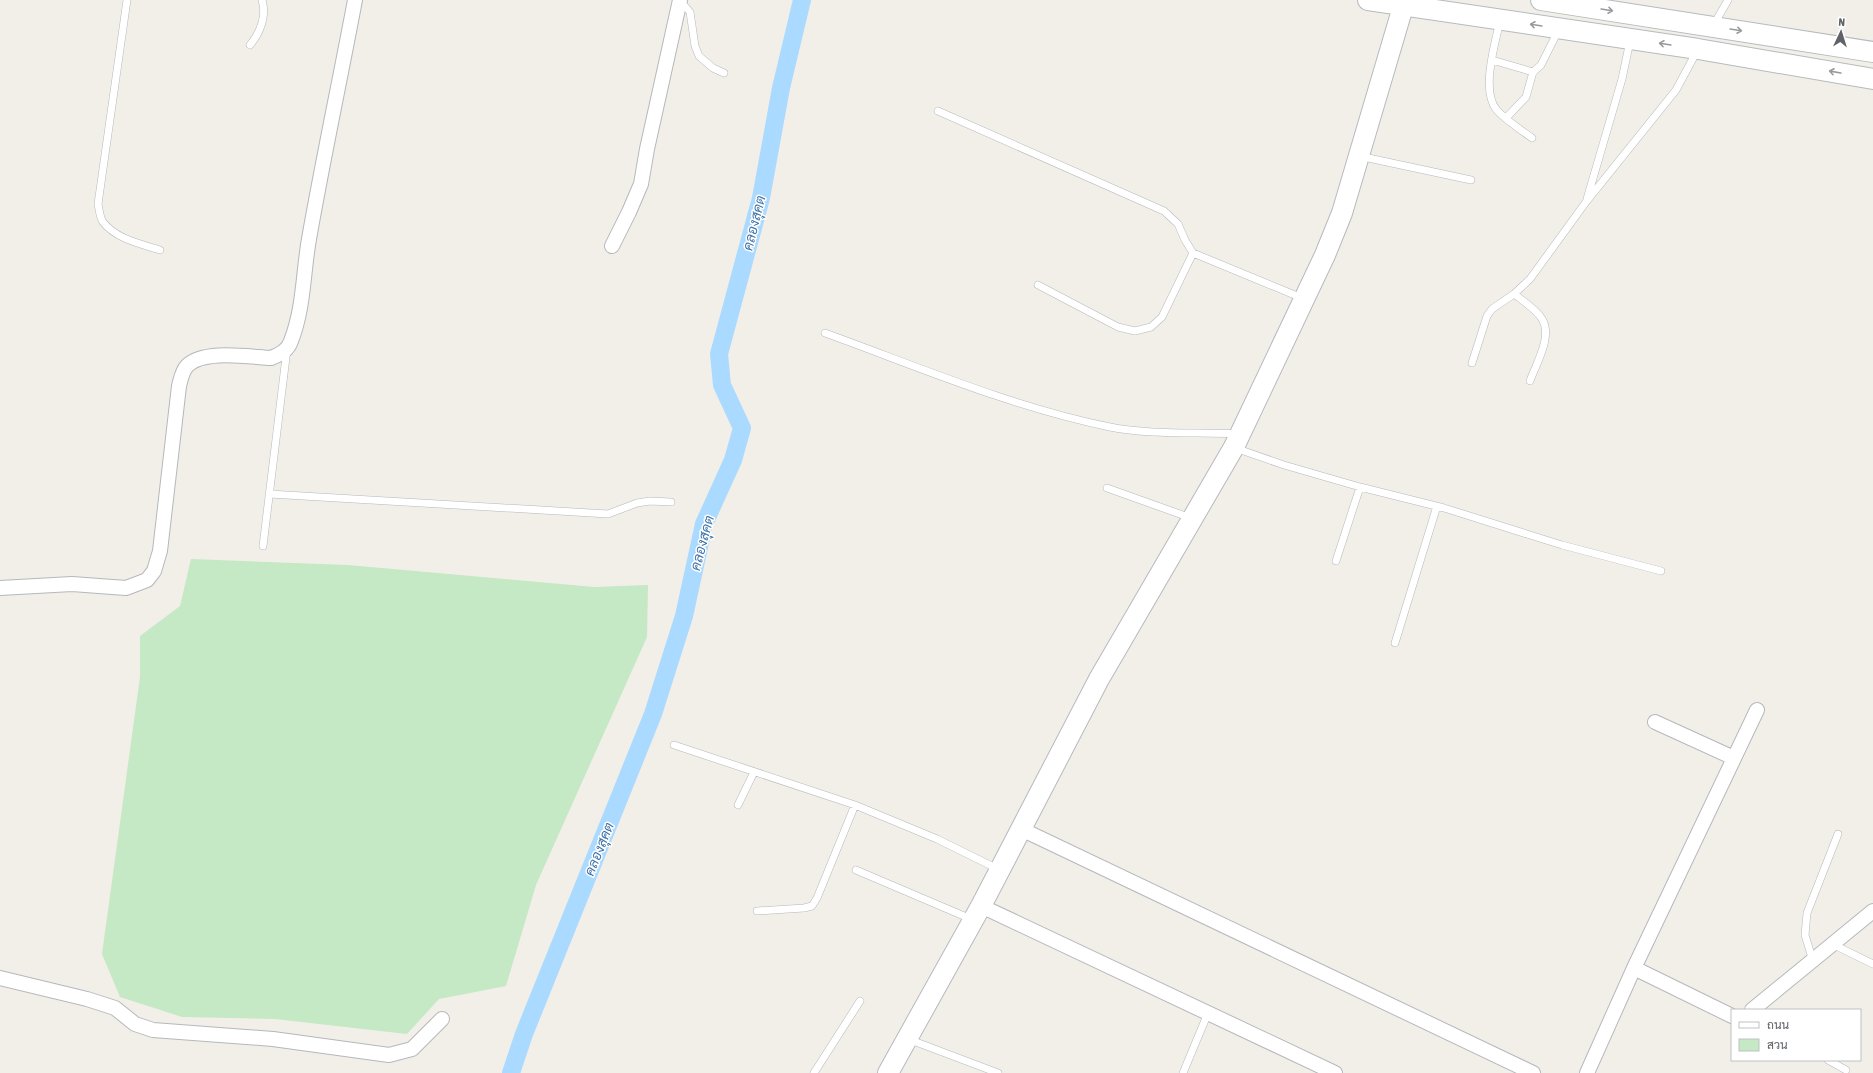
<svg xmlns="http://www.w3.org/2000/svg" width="1873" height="1073" font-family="'Asap Condensed',Sarabun,sans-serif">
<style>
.green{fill:#c5e8c5}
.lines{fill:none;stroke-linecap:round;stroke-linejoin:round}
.canal{stroke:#aadaff;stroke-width:18}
.lane-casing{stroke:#b5b8bc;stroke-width:8}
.street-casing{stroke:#b5b8bc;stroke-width:16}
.secondary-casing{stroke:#b6babf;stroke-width:22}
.lane{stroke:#fff;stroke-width:7}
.street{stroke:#fff;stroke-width:14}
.secondary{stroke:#fff;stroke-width:20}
.oneway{stroke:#979a9d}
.labels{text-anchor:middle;stroke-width:3;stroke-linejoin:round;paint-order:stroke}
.water-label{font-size:14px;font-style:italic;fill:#4174aa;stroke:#fff}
</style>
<rect width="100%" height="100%" fill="#f1efe8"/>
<path class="green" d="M191,559l157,6 246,22 54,-2 -1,52 -111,248 -30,101 -67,13 -32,35 -132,-15 -93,-2 -62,-20 -18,-43 38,-277v-41l40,-30z"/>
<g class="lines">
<path class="canal" d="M511,1073l13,-39 129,-320 31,-98 20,-92 29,-64 9,-32 -20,-43 -3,-31 42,-156 20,-110 21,-88"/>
<defs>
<path id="lane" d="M127,0l-29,204c1,5 2,14 5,18 13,17 38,22 57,28
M680,1l10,11 5,34 4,10 14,12 11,5
M1500,21c-5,22 -19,69 -4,88 8,10 25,21 36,29
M1713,26l15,-26
M250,45c10,-12 17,-29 12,-45
M1492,60l41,12 8,-7 18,-36
M938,111l226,100 14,13 7,16 8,13 109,45
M1507,117l19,-20 7,-25
M1359,156l112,24
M1587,199l35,-120 8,-38
M1038,285l80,42 17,4 16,-4 11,-10 31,-64
M1514,294c9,7 22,15 28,25 11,17 -6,45 -12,62
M825,333c94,34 187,74 285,94 39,8 87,5 127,7
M1472,363l15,-47 5,-7 22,-15 16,-15 56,-77 90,-112 21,-39
M1235,448l49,17 76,22 84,21 118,37 99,26
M1107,488l84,30
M269,494l339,20 29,-11 13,-2 21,1
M263,546l24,-197
M1336,561l24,-74
M1395,643l42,-137
M674,745l181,60 82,34 61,30
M738,805l16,-33
M856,870l115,49
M757,911l47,-3 8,-2 5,-8 38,-93
M1832,944l41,20
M1813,961l-8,-26 2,-22 31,-79
M908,1039l90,34
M1828,1060l18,10
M814,1073l46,-72
M1183,1073l25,-60"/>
<path id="street" d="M612,246l17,-34 12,-28 6,-35 33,-149
M0,588l72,-4 54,4 21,-8 7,-9 6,-20 19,-165c2,-7 3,-15 8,-20 16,-17 63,-9 84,-8 10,-4 17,-8 20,-17 13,-33 12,-68 18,-102 14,-80 31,-159 46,-239
M1655,722l79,36
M1021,829l512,244
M981,906l354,167
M1634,968l98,48
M0,978l87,21 28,9 20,16 18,6 120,9 116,16 23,-6 30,-30
M1752,1010l121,-99
M1587,1073l47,-105 123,-258"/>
<path id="secondary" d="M1368,0l330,49 175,30
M1541,0l332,52
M888,1073l93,-167 118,-227 135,-232 91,-192 17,-42 63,-213"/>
</defs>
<use href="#lane" class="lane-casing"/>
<use href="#street" class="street-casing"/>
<use href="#secondary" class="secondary-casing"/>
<use href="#lane" class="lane"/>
<use href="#street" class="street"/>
<use href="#secondary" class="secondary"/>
</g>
<defs><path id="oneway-shaft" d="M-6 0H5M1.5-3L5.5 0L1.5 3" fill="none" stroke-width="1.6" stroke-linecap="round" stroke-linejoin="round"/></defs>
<g class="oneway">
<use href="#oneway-shaft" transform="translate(1607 10) rotate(9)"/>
<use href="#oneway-shaft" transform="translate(1536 25) rotate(-171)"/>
<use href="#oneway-shaft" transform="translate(1736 30) rotate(9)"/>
<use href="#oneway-shaft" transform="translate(1665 44) rotate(-171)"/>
<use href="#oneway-shaft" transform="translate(1835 72) rotate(-170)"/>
</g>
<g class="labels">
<g class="water-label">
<text transform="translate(754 223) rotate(-76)" y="5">คลองสุคต</text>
<text transform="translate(702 543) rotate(-75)" y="5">คลองสุคต</text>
<text transform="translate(599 849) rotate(-68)" y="5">คลองสุคต</text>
</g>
</g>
<rect x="1731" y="1009" width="130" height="52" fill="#ffffff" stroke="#bfc1c3"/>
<rect x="1739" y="1022" width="20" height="6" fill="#ffffff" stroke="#bfc1c3"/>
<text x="1767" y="1029" font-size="12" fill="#5f6368">ถนน</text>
<rect x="1739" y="1039" width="20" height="12" fill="#c5e8c5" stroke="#bfc1c3"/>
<text x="1767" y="1049" font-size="12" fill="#5f6368">สวน</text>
<g transform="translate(1841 32) rotate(4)" stroke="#ffffff" stroke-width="3" paint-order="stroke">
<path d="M0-3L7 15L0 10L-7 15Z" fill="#5f6368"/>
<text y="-6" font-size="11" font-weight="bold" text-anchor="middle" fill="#5f6368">N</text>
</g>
</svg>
